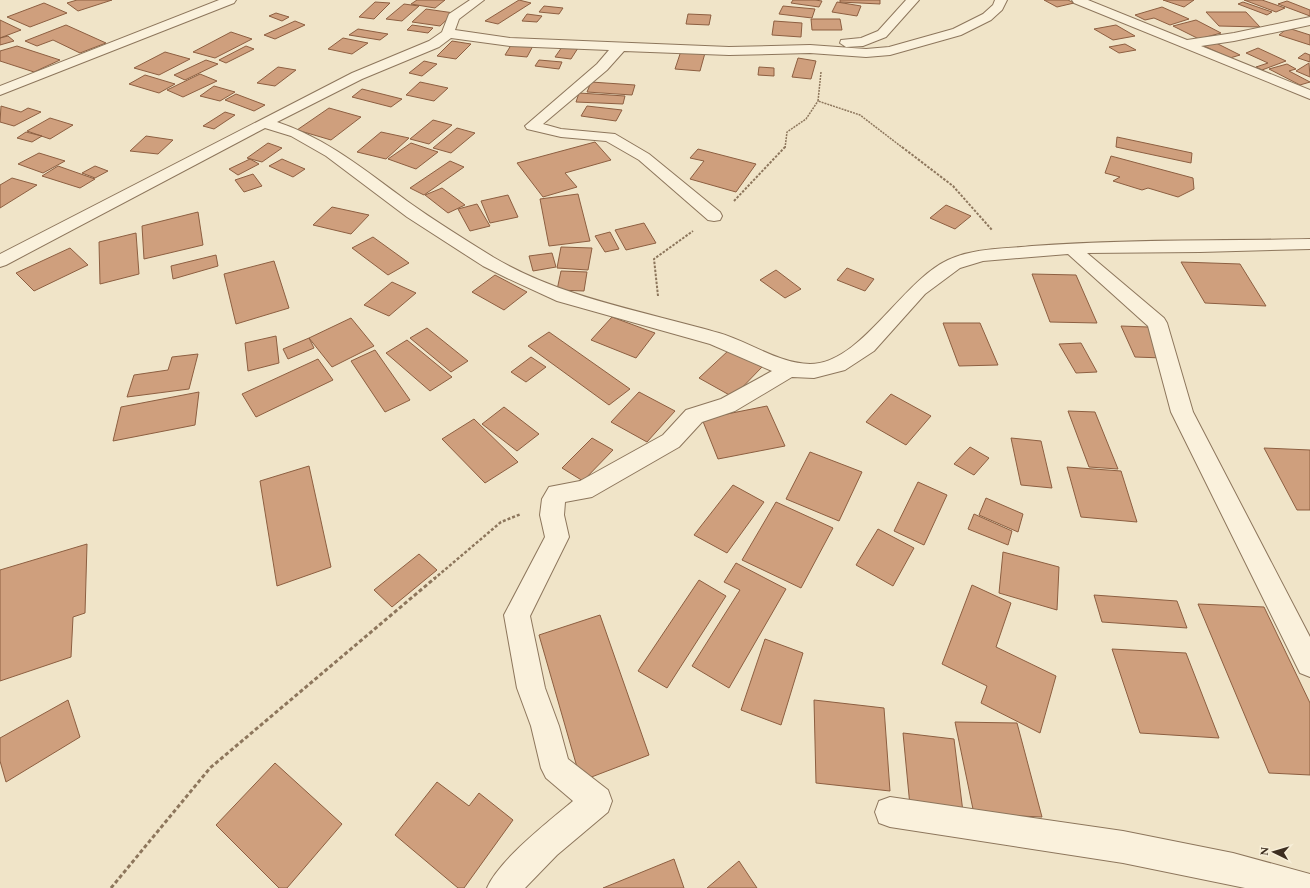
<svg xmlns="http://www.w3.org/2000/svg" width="1310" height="888" font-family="Spectral,serif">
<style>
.building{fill:#cf9f7d;stroke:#8d5f41}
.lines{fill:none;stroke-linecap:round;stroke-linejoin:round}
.minor-casing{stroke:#8d765c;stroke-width:2}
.path-far3{stroke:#8d765c;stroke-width:1.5;stroke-dasharray:2 1;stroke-linecap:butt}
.path-far2{stroke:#8d765c;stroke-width:2;stroke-dasharray:2.5 1.5;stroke-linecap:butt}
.path-far1{stroke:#8d765c;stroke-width:2.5;stroke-dasharray:3 2;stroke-linecap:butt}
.path{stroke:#8d765c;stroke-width:3;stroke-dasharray:4 2.5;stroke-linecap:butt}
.minor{fill:#faf1dc;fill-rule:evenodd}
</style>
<rect width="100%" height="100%" fill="#f0e4c8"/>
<path class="building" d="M77,0h35l-34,11 -11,-8z
M417,0h28l-10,8 -24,-4z
M519,0l12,3 -33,21 -13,-3z
M793,0h22l7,1 -3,6 -28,-4z
M840,0h40v4l-40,-2z
M1044,0h24l6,3 -17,4z
M1163,0h31l-10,7z
M1244,0h18l23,8 -9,4z
M1287,1l23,9v6l-32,-12z
M375,2l15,1 -16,16 -15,-2z
M837,2l24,4 -4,10 -25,-4z
M1243,2l29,10 -5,3 -29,-11z
M44,3l23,10 -37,14 -23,-10z
M404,4l15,2 -17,15 -16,-2z
M544,6l19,2 -4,6 -20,-2z
M783,6l32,3 -3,9 -33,-4z
M1162,7l27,12 -19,6 -16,-7 -9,2 -10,-5z
M426,9l28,4 -14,13 -28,-4z
M1206,12h40l14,15 -41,-1z
M276,13l13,4 -7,4 -13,-5z
M527,14l15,2 -5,6 -15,-1z
M688,14l23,1 -2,10 -23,-1z
M811,19h29l2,11h-30z
M0,20l21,10 -21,8z
M1196,20l25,13 -22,6 -26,-13z
M295,21l10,4 -30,14 -11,-4z
M774,21l28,2 -1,14 -29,-2z
M66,25l40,18 -26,10 -27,-13 -16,6 -12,-5z
M412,25l21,3 -5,5 -21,-3z
M1116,25l19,11 -22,4 -19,-11z
M1288,28l22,7v10l-31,-10z
M358,29l30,5 -8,6 -31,-5z
M231,32l21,7 -37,19 -22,-6z
M8,36l6,5 -14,4v-7z
M343,38l25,5 -16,11 -24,-5z
M452,41l19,3 -15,15 -19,-3z
M513,42l21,2 -7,13 -22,-2z
M1214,42l26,13 -10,3 -26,-12z
M1125,44l11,6 -17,3 -10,-6z
M17,46l43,14 -26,12 -34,-11v-10z
M246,46l8,3 -28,14 -7,-3z
M562,47l16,1 -7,11 -16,-2z
M1258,48l28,13 -24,9 -6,-3 12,-4 -22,-10z
M681,51l24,2 -5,18 -25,-2z
M165,52l25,7 -31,16 -25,-7z
M1305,53l5,2v7l-12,-4z
M798,58l18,3 -5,18 -19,-2z
M206,60l12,4 -33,16 -11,-5z
M539,60l23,2 -3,7 -24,-3z
M424,61l13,3 -15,12 -13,-3z
M1309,63l1,14 -14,-6z
M1287,64l9,5 -7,2 21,11 -10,3 -31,-16z
M278,67l18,3 -21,16 -18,-3z
M759,67l15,1v8l-16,-1z
M200,74l17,7 -34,16 -16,-7z
M145,75l30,9 -16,9 -30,-9z
M420,82l28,6 -14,13 -28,-6z
M591,82l44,3 -3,10 -45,-3z
M214,86l21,6 -15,9 -20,-5z
M362,89l40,10 -11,8 -39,-10z
M579,93l46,3 -2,8 -47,-2z
M236,94l29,11 -11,6 -29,-11z
M1,106l20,6 7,-4 13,4 -27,14 -14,-4z
M587,106l35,4 -6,11 -35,-5z
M329,108l32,9 -30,23 -34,-10z
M225,112l10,3 -21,14 -11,-3z
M50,118l23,7 -23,14 -23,-8z
M433,120l19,5 -23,19 -19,-5z
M457,128l18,5 -24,20 -18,-5z
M26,132l16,4 -10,6 -15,-4z
M381,132l28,6 -23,21 -29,-7z
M146,136l27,4 -15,14 -28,-3z
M1117,137l75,16 -1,10 -75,-16z
M595,142l16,18 -46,13 12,14 -34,10 -26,-34z
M268,143l14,5 -20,14 -15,-4z
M411,143l27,9 -22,17 -28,-10z
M698,149l58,15 -20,28 -46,-13 14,-18 -14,-3z
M39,153l26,8 -22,12 -25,-9z
M1111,156l82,22 1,11 -16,8 -30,-9 -6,2 -29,-9 7,-4 -15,-4z
M250,159l9,5 -21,11 -9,-6z
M282,159l23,10 -12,8 -24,-11z
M450,161l14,6 -40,28 -14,-7z
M58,166l37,13 -15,9 -38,-12z
M95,166l13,5 -13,7 -13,-5z
M253,174l9,12 -18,6 -9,-12z
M12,178l25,7 -37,23v-23z
M442,188l23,17 -17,8 -23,-18z
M578,194l12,47 -41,5 -9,-47z
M508,195l10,22 -28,6 -9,-22z
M477,204l13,22 -20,5 -12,-22z
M946,205l25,11 -16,13 -25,-11z
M332,207l37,8 -18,19 -38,-9z
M198,212l5,33 -59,14 -2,-33z
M644,223l12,20 -30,7 -11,-20z
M610,232l9,17 -14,3 -10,-16z
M136,233l3,41 -39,10 -1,-42z
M373,237l36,26 -21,12 -36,-27z
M561,247l31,1 -4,22 -31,-2z
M70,248l18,17 -54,26 -18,-18z
M552,253l4,14 -23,4 -4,-15z
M216,255l2,11 -45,13 -2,-13z
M274,261l15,47 -53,16 -12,-50z
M1181,262l59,2 26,42 -61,-3z
M847,268l27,11 -9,12 -28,-11z
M776,270l25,19 -16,9 -25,-18z
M561,271l26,1 -3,19 -27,-1z
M1032,274l44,1 21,48 -47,-1z
M495,275l32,17 -23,18 -32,-18z
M392,282l24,11 -27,23 -25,-11z
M612,317l43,16 -19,25 -45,-18z
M351,318l23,28 -42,21 -23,-29z
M943,323h37l18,42 -39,1z
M1121,326l27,1 15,31 -28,-1z
M427,328l41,33 -17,11 -41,-34z
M549,332l81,57 -21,16 -81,-59z
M276,336l3,27 -31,8 -3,-28z
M309,338l5,10 -26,11 -5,-10z
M407,340l45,37 -22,14 -44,-38z
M1081,343l16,29 -21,1 -17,-29z
M375,350l35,50 -25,12 -34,-51z
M729,350l33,17 -29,30 -34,-19z
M198,354l-9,35 -62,8 7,-22 34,-5 4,-13z
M531,357l15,10 -20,15 -15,-10z
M318,359l15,21 -77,37 -14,-23z
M199,392l-4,33 -82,16 8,-34z
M639,392l36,19 -28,31 -36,-20z
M891,394l40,22 -25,29 -40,-23z
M767,406l18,40 -67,13 -16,-40z
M504,407l35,27 -22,17 -35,-27z
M1068,411l27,1 23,57 -29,-2z
M474,419l44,43 -33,21 -43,-44z
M592,438l21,12 -30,31 -21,-13z
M1011,438l30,3 11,47 -31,-3z
M970,447l19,11 -15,17 -20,-11z
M1264,448l46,2v60h-13z
M810,452l52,20 -23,49 -53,-22z
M309,466l22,101 -54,19 -17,-105z
M1067,467l54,4 16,51 -56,-5z
M918,482l29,13 -23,50 -30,-14z
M733,485l31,17 -37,51 -33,-18z
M986,498l37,16 -5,18 -39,-17z
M776,502l57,26 -32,60 -59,-28z
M974,514l38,17 -4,14 -40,-16z
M878,529l36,19 -21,38 -37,-21z
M87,544l-2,69 -12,4 -2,40 -71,24v-111z
M1003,552l56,15 -2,43 -58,-17z
M419,554l18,16 -45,37 -18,-17z
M736,563l50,26 -57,99 -37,-22 48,-76 -16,-8z
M699,580l27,16 -59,92 -29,-17z
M972,585l39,18 -15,44 60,29 -16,57 -59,-30 6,-17 -45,-22z
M1094,595l83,6 10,27 -85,-6z
M1198,604l66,3 46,96v72l-41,-2z
M600,615l49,140 -68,26 -42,-146z
M765,639l38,14 -22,72 -40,-15z
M1112,649l74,4 33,85 -79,-5z
M68,700l12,37 -74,45 -6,-21v-23z
M814,700l70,8 6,83 -74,-8z
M955,722l62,1 25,94 -68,-3z
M903,733l51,6 9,73 -53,-6z
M275,763l67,61 -55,64h-8l-63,-63z
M437,782l32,24 10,-13 34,27 -49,68h-6l-63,-53z
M674,859l10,29h-81z
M739,861l18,27h-50z"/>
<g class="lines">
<defs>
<path id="minor" d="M219,0h17l-2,3 -234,92v-9z
M470,0h14l-25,19 -4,11 55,8 219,9 81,-2 56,4 23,-2 64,-18 30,-15 10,-9 2,-5h12l-5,10 -11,10 -30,15 -71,20 -24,2 -56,-4 -81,2 -105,-4 -17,19 -64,54 18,5 54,5 34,20 71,58 2,4 -2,4 -6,1 -6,-1 -69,-60 -33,-19 -45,-4 -34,-8 -2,-3 72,-62 12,-14 -99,-4 -59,-8 -12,9 -77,32 -85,43c49,16 89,49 130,79 28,20 57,38 86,56 69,41 150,54 226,76 31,9 58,30 91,31 51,0 91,-82 138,-104 25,-12 56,-11 84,-14 92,-7 185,-5 278,-7v10l-110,3 -113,1 77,65 3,5 26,89 117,225v40l-10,-4 -129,-261 -23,-86 -80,-72 -85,7 -23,7 -35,26 -51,57 -29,19 -31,8 -22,-1 -57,34 -33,11 -23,25 -87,50 -27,5 -1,13 5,22 -39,79 15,72 14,38 9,33 40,31 4,11 -4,11 -51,43 -32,33h-38c12,-28 62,-67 86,-87l-27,-23 -5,-10 -10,-42 -14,-38 -13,-73 41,-78 -5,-22 2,-16 7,-12 31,-6 83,-46 23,-25 35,-11 51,-28 -62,-27 -153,-43 -50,-23 -24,-12 -76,-49 -81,-61 -35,-20 -26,-8 -259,137 -6,2v-13l352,-181 77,-32 13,-9 7,-18z
M906,0h13l-33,37 -23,9 -17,1 -6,-4 1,-3 20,-2 17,-7z
M1072,0h16l99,40 47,-7 76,-16v8l-76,16 -33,5 109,44v9l-236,-96z
M890,797l233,34 110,22 77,21v14h-65l-122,-25 -233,-36 -11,-4 -4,-11 4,-11z"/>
</defs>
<use href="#minor" class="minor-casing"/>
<path class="path-far3" d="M821,72l-3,29 42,14 43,33
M785,148l2,-16 19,-13 12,-18"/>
<path class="path-far2" d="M902,147l51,39 39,44
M734,201l51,-54
M658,296l-4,-37 39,-28"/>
<path class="path-far1" d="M434,579l67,-57 20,-8"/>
<path class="path" d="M111,888l99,-120 225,-190"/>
<use href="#minor" class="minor"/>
</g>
<g transform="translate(1274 852) rotate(275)" stroke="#f7eed8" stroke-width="3" paint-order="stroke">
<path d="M0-3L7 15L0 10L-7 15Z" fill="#3d2e20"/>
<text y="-6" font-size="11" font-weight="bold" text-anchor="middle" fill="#3d2e20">N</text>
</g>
</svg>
